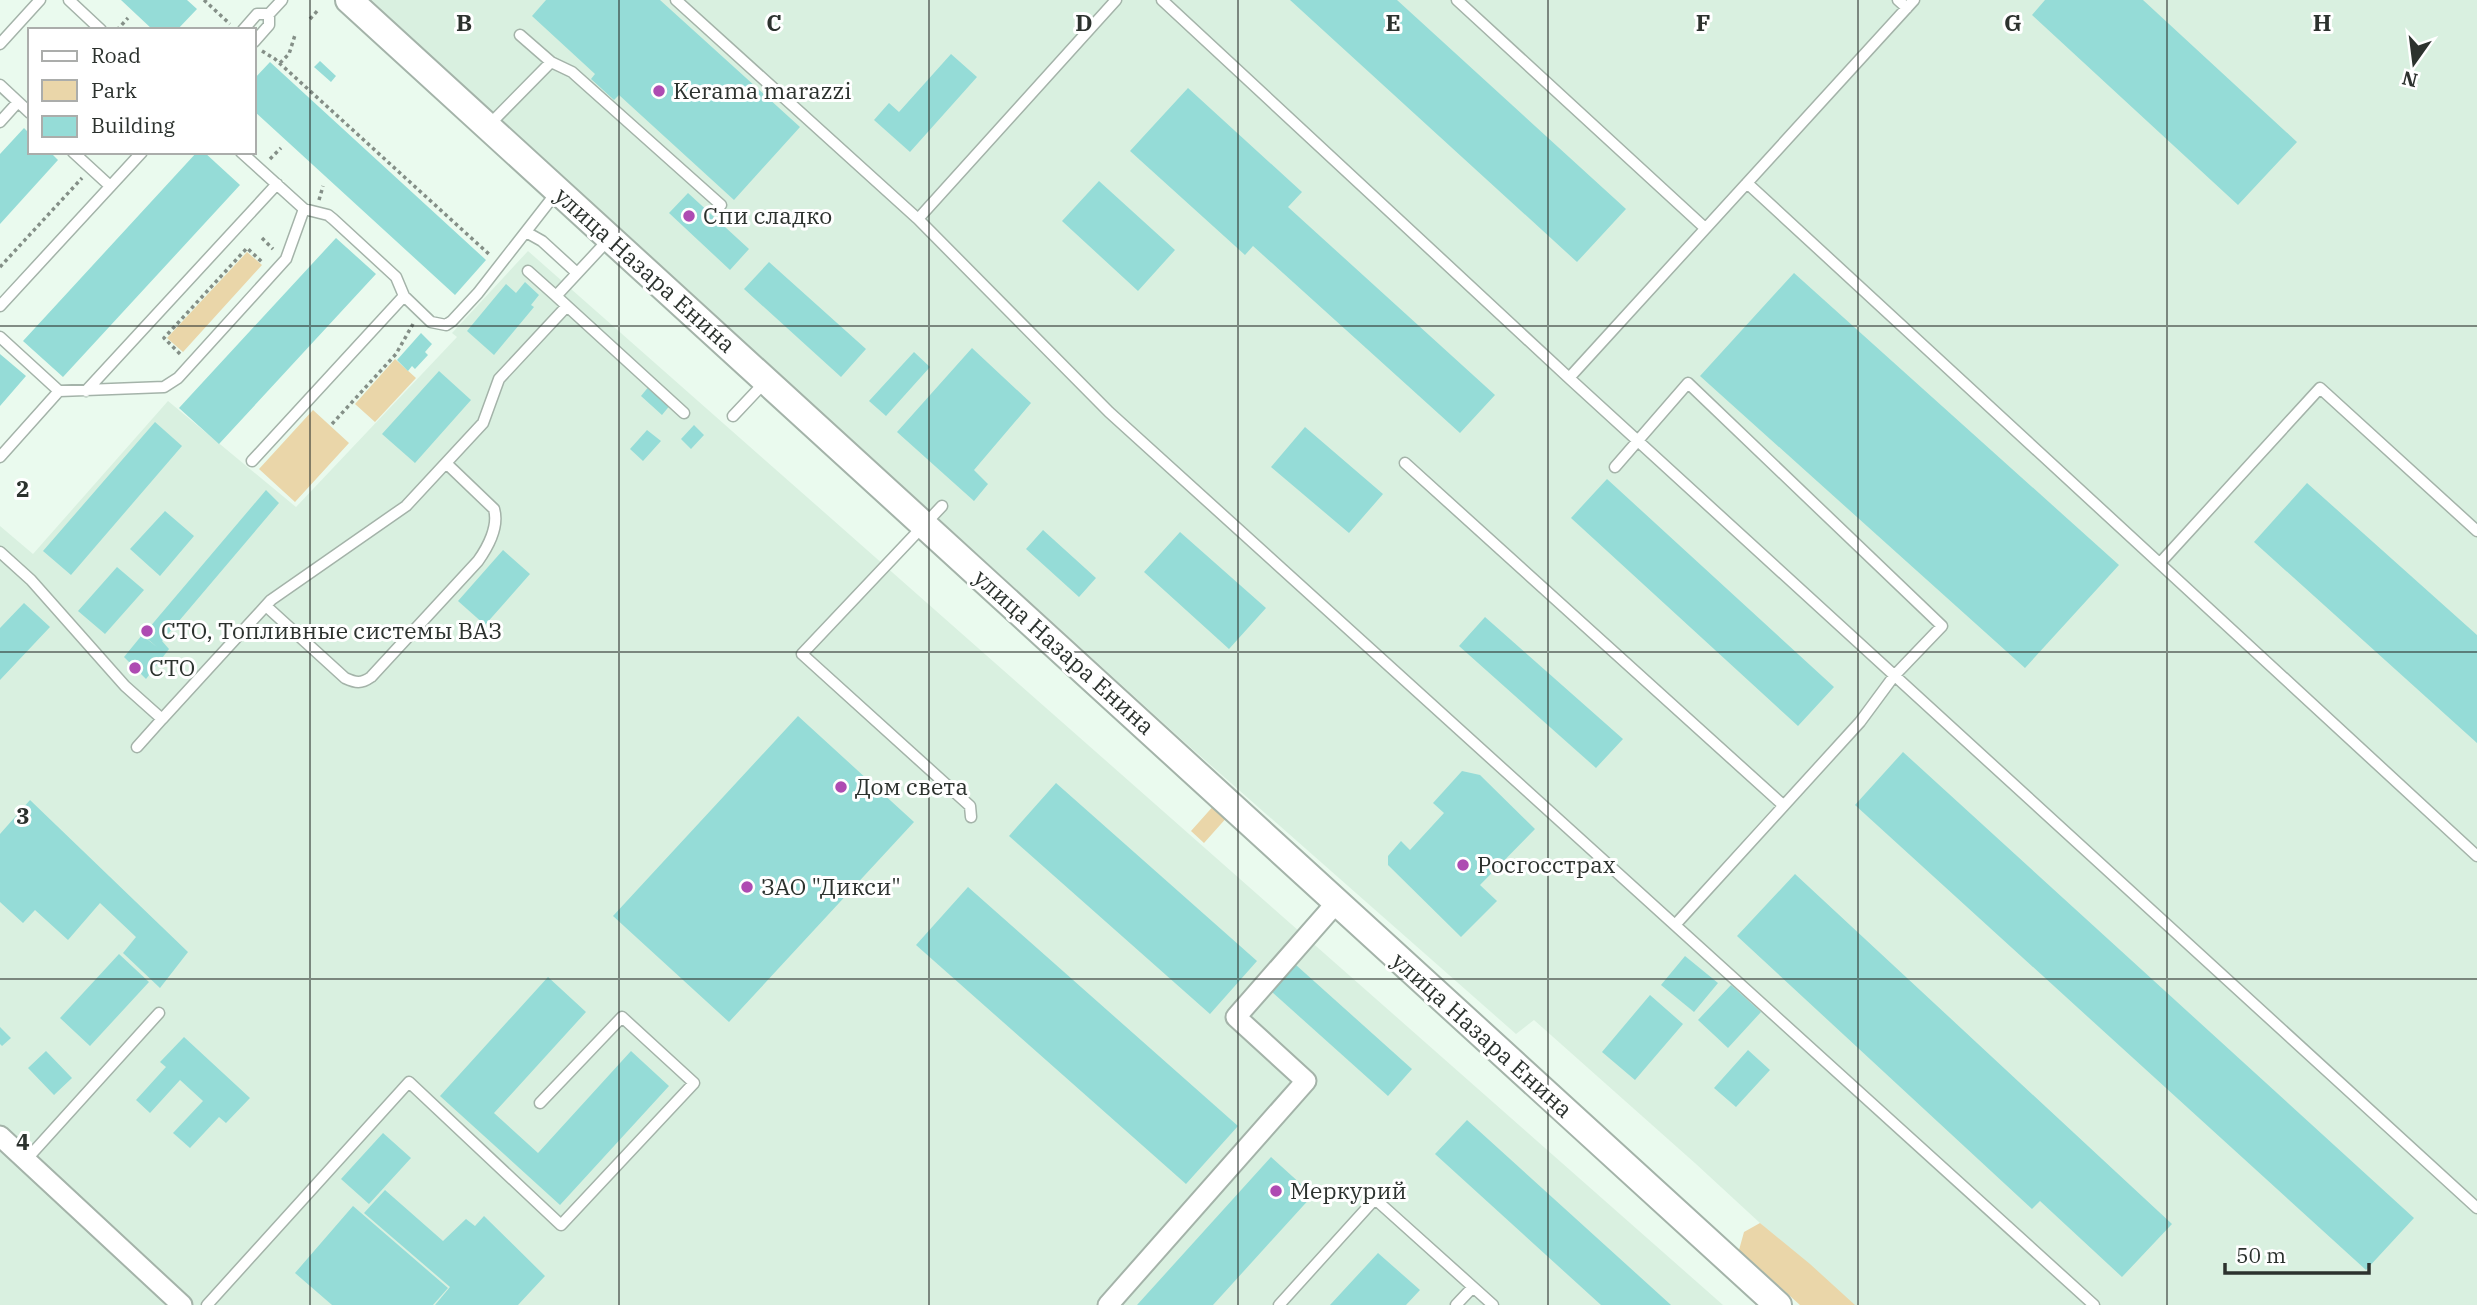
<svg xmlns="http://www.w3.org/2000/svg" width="2477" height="1305" font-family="'IBM Plex Serif',serif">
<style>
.built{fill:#d9f0e0}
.green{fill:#ead6a9}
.building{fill:#95dcd7}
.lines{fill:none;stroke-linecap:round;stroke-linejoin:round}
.service-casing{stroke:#a4b3a9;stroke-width:13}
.minor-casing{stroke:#a4b3a9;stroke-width:23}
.secondary-casing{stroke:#a4b3a9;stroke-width:30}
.path{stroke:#848f87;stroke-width:3.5;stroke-dasharray:3.5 3.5;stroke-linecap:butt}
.service{stroke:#fff;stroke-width:10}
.minor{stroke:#fff;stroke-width:19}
.secondary{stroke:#fff;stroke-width:26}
.grid{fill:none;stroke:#2c322e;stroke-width:2;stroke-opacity:0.55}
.poi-dot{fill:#ae4bb2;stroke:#fff;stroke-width:2.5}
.labels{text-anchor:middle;stroke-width:6;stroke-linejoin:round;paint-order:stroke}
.poi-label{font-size:23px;fill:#2c322e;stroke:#fff;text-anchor:start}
.street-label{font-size:23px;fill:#2c322e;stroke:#fff}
.grid-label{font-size:23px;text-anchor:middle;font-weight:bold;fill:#2c322e;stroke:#fff;stroke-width:6;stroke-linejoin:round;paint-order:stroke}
</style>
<rect width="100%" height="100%" fill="#eafaee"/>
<path class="built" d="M369,0h2108v1305h-628l-153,-141 -162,-144 -18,14 -335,-295z
M528,251l1195,1054h-1531l-192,-177v-602l33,28 135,-153 128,106 161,-170 -5,-4z
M0,1149l168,156h-168z"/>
<path class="green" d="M247,252l15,13 -79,87 -16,-14z
M395,359l21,19 -41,44 -20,-18z
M313,410l36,33 -54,59 -36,-33z
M1216,803l13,12 -25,28 -13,-12z
M1760,1223l50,41 45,41h-55l-61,-55 5,-18z"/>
<path class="building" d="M121,0h66l10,9 -20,21h-24z
M546,0h114l140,127 -66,73 -115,-105 -5,5 -23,-21 4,-5 -63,-58z
M1290,0h107l229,209 -49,53z
M2045,0h98l154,142 -59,63 -206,-190z
M951,54l26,23 -67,75 -36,-32 15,-17 10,9z
M320,61l16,15 -5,6 -17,-15z
M270,62l216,198 -31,35 -201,-184v-32z
M1188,88l114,104 -14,15 207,188 -35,38 -207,-187 -8,9 -115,-104z
M24,128l6,6v18h20l8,8 -58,64v-70z
M197,152h7l36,33 -177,192 -40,-36z
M1099,181l76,69 -37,41 -76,-70z
M688,193l61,56 -19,21 -61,-57z
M336,238l40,36 -157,170 -40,-36z
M769,262l97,87 -25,28 -97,-88z
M1794,273l325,292 -94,103 -325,-292z
M525,282l14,13 -8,10 3,2 -40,48 -27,-24 39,-47 10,9z
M421,333l11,11 -7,8 3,3 -13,14 -3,-3 -4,5 -11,-11z
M972,348l59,55 -57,67 14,14 -14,17 -77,-69z
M914,352l16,15 -44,49 -17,-15z
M0,354l26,22 -26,30z
M439,371l32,29 -56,63 -33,-29z
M650,385l21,19 -9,11 -21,-19z
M155,422l27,24 -111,129 -28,-24z
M694,425l10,10 -13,14 -10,-10z
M1305,427l78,67 -34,39 -78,-66z
M647,430l14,11 -18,20 -13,-12z
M1607,479l227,208 -36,39 -227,-208z
M2307,483l170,152v108l-223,-201z
M266,490l13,13 -117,138 7,8 -23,30 -22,-22 18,-22 15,12 -14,-12z
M165,511l29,25 -34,40 -30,-27z
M1043,530l53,48 -17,19 -53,-48z
M1180,532l86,76 -37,41 -85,-77z
M503,550l27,24 -45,51 -27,-24z
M117,567l27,23 -39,44 -27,-23z
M24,603l26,24 -50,53v-52z
M1485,617l138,122 -27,29 -137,-122z
M798,716l116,106 -185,200 -116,-106z
M1903,752l511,466 -48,52 -511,-465z
M1462,771l18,4 55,54 -55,56 17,16 -36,36 -73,-72v-9l13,-15 9,9 34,-37 -11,-10z
M1056,783l201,178 -47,53 -201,-178z
M30,800l158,152 -28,36 -37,-35 13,-16 -36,-34 -32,37 -33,-30 -12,13 -23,-21v-68z
M1795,874l377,350 -50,53 -82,-76 -8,8 -295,-273z
M968,887l270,239 -52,58 -270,-239z
M119,954l30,28 -59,64 -30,-28z
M1685,956l33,27 -24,29 -33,-27z
M1296,965l116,104 -24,27 -116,-104z
M548,977l38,35 -92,101 44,40 93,-102 38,35 -109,119 -120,-109z
M1731,985l30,27 -33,36 -30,-28z
M1650,995l33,29 -48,56 -33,-28z
M0,1027l11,11 -9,8 -2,-2z
M184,1037l66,61 -24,25 -7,-6 -29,31 -17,-15 30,-32 -23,-21 -30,33 -14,-13 30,-33 -6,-5z
M1748,1050l22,20 -34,37 -22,-19z
M46,1051l26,27 -18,17 -26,-27z
M1467,1120l204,185h-70l-166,-151z
M383,1133l28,25 -42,46 -28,-25z
M1271,1157l42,38 -100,110h-76z
M385,1190l58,51 23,-22 9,7 9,-10 61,60 -27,29h-83l15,-18 -86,-74z
M353,1206l95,82 -15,17h-101l-37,-32z
M1378,1253l42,37 -14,15h-76z"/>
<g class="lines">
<defs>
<path id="service" d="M69,0l32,30
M676,0l242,219 191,193 985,893
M1162,0l407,378 908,830
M1457,0l248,228
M1898,0l9,8
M243,30l14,-16h12
M520,35l31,27
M254,42l15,-17v-11l13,-14
M0,44l40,-44
M0,85l30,28
M0,122l18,-20
M488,126l63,-64 21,10 149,133
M73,152l37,34
M241,152l63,57 24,6 5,4 63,58 8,19 27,26 15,3 6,-4 26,-28 78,-100
M1747,183l730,673
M918,219l198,-219
M526,232l16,9 35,32
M610,238l-54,58 128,117
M528,271l28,25
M0,306l142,-154
M0,337l59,54 105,-4 14,-9 108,-119 18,-50
M1569,378l345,-378
M86,391l191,-207
M733,416l33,-35
M0,457l59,-66
M252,461l152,-165
M1405,463l378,342
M1615,467l73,-84 254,243 -48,50 -34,46 -185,203
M942,506l-140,148 168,152 1,11
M0,552l31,28 94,106 37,33 109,-119 135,-94 77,-83 16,-44 68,-73
M2160,563l160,-175 157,143
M266,606l79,72c11,5 16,6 26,-1l107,-116c10,-14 21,-35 16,-52l-48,-46
M137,747l25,-28
M26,1160l133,-147
M207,1305l202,-223 152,143 133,-142 -72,-66 -82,86
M1279,1305l96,-106 98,88
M1456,1305l17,-18 20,18"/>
<path id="minor" d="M0,1136l182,169
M1108,1305l198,-224 -70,-64 101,-115"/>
<path id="secondary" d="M349,0l1429,1305"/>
</defs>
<use href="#service" class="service-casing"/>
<use href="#minor" class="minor-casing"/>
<use href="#secondary" class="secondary-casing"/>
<path class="path" d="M204,0l26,24
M310,19l9,-10
M117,30l11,-12
M262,51l13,8 216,197
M280,63l9,-9 6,-19
M270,159l11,-11
M319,200l4,-14
M262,238l11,11
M0,267l82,-89
M180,354l-16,-16 83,-90 15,14 1,-2
M332,424l64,-70 17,-30"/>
<use href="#service" class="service"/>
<use href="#minor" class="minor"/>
<use href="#secondary" class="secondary"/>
</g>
<path class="grid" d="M310,0v1305M619,0v1305M929,0v1305M1238,0v1305M1548,0v1305M1858,0v1305M2167,0v1305M0,326h2477M0,652h2477M0,979h2477"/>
<g class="poi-dot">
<circle cx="659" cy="91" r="7"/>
<circle cx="689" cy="216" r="7"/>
<circle cx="147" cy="631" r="7"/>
<circle cx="135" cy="668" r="7"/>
<circle cx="841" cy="787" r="7"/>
<circle cx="1463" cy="865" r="7"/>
<circle cx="747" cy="887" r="7"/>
<circle cx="1276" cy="1191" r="7"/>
</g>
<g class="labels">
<g class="poi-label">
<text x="673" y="99">Kerama marazzi</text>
<text x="703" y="224">Спи сладко</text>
<text x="161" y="639">СТО, Топливные системы ВАЗ</text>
<text x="149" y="676">СТО</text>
<text x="855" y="795">Дом света</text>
<text x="1477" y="873">Росгосстрах</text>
<text x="761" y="895">ЗАО "Дикси"</text>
<text x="1290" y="1199">Меркурий</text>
</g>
<g class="street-label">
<text transform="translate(645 270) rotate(42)" y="8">улица Назара Енина</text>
<text transform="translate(1064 652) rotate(42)" y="8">улица Назара Енина</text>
<text transform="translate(1482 1035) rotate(42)" y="8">улица Назара Енина</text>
</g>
</g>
<g class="grid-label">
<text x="464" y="31">B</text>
<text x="774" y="31">C</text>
<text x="1084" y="31">D</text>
<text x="1393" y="31">E</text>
<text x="1703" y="31">F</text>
<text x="2013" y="31">G</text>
<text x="2322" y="31">H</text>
<text x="23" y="497">2</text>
<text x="23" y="824">3</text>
<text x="23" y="1150">4</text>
</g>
<rect x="28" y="28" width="228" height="126" fill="#ffffff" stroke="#abadab" stroke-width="2"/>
<rect x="42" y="51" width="35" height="10" fill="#ffffff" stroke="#abadab" stroke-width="2"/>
<text x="91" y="63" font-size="21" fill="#2c322e">Road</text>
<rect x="42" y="80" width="35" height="21" fill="#ead6a9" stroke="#abadab" stroke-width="2"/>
<text x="91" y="98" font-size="21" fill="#2c322e">Park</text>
<rect x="42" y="116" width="35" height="21" fill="#95dcd7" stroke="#abadab" stroke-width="2"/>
<text x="91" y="133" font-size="21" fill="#2c322e">Building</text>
<g transform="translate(2414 63) rotate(194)" stroke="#ffffff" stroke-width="5" paint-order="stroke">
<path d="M0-5L12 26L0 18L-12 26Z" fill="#2c322e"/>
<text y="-10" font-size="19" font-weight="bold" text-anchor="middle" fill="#2c322e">N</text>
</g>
<path d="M2225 1263v10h144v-10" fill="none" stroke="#2c322e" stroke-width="3.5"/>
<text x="2236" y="1263" font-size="21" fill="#2c322e" stroke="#ffffff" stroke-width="5" paint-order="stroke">50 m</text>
</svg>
